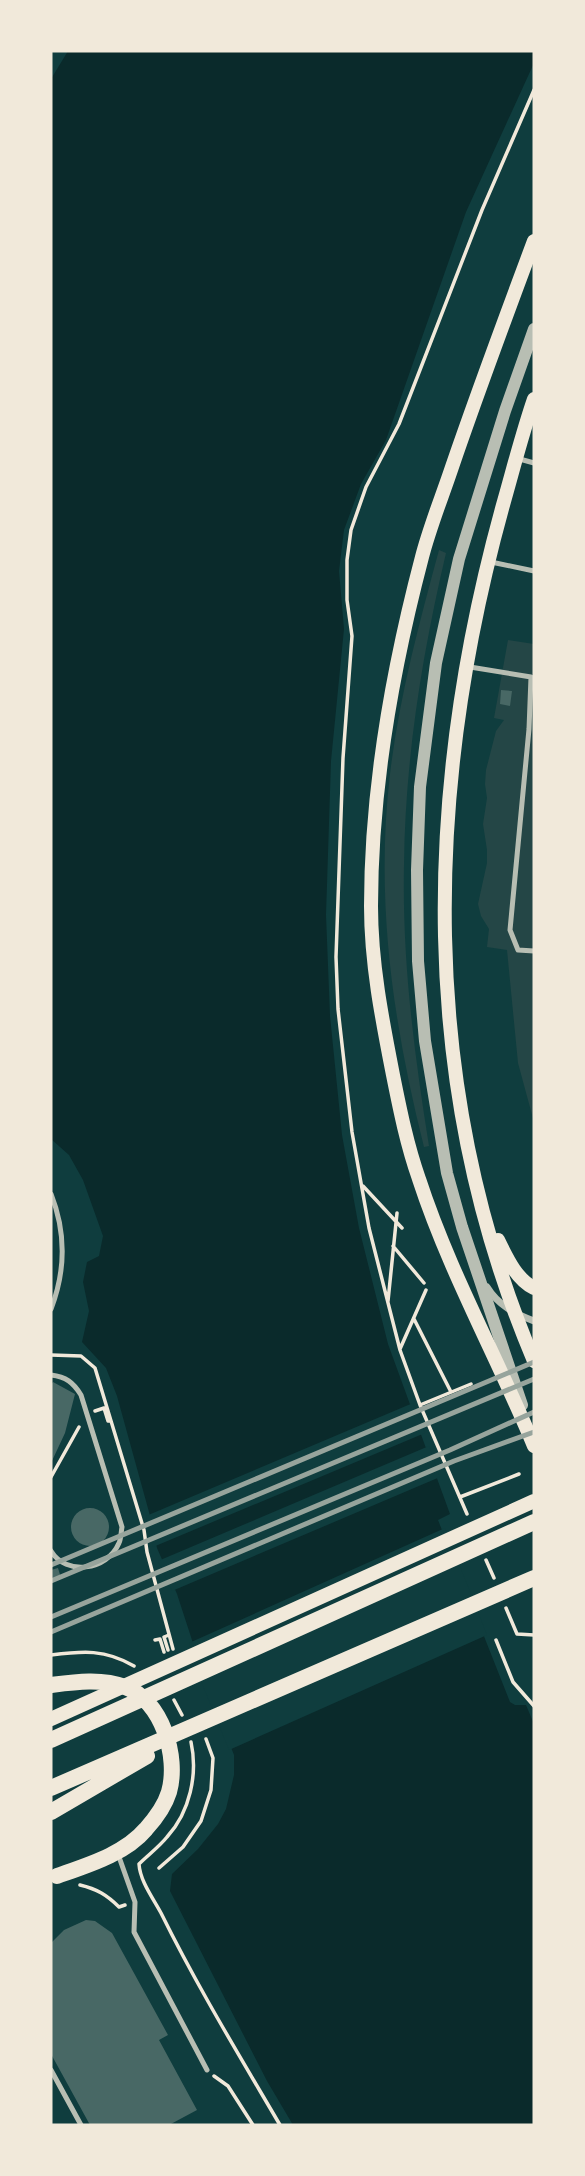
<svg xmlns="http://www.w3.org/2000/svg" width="585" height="2176" font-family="'Nunito Sans',sans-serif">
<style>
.green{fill:#244646}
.water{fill:#0a2a2b}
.pier{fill:#0f3d3e}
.building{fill:#486865}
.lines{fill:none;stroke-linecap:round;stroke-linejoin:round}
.path{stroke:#f1e9da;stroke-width:3.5}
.service{stroke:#b8beb3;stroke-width:5}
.minor{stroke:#b8beb3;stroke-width:7}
.tertiary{stroke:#b8beb3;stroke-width:12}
.secondary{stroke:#f1e9da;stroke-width:14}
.primary{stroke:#f1e9da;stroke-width:16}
.rail{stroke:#97a49c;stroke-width:5}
</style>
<rect width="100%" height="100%" fill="#0f3d3e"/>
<path class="green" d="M439,550l7,3c-24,102 -41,207 -42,312 -2,94 10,188 25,281l-5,1c-31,-124 -49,-245 -34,-373 9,-76 29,-150 49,-224z
M508,640l26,4v478l-16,-59 -11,-113 -20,-3 2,-18 -8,-13 -3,-12 9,-41v-13l-4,-26 4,-26 -2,-14 1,-14 10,-39 8,-11 -10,-2z"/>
<path class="water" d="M68,51h466v12l-68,149 -80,228 -25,44 -17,46 -5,41 5,58 -13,132 -5,154 4,101 12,119 17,93 29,116 62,170 -12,6 72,182 5,3h11l8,19v401h-241l-26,-44 -97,-190 2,-17 26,-25 20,-25 8,-15 8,-34v-20l-29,-75 -28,-86 -20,-46 -8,-36 -32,-116 -11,-28 -24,-26 7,-31 -6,-29 4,-20 12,-6 4,-20 -20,-56 -14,-25 -18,-16v-1060z"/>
<path class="pier" d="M413,1403l12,30 -272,114 -7,-31z
M429,1446l11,31 -268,114 -14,-30z
M445,1528l42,107 -258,115 -28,-69 -12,-38z"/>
<path class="building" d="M501,690l11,1 -2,15 -10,-2z
M53,1382l22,12 -10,39 -14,30v-78z
M71 1527a19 19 0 1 1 38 0a19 19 0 1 1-38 0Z
M58,1568l3,10 -10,3v-11z
M86,1920l9,1 17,12 56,102 -9,5 38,70 -28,15h-79l-39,-71v-111l13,-13z"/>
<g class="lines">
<path class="path" d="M363,1186l39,42
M393,1246l31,37
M388,1301l9,-88
M414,1319l37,73
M400,1349l26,-59
M51,1355l30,1 14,12 49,162 3,22 26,97
M420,1405l51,-21
M95,1411l9,-3 4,13h3
M51,1477l28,-50
M460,1497l59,-23
M467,1514l-47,-109 -20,-55 -31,-122 -17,-96 -14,-123 -2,-52 7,-199 9,-122 -5,-36v-40l4,-30 15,-43 33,-63 83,-214 52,-120
M486,1560l8,18
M506,1608l11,26 17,1
M155,1640l5,-1 4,13
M496,1640l17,42 21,24
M168,1650l-4,-13 5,-2
M51,1655c32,-4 54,-6 83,11
M174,1700l8,15
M191,1742c7,32 -1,70 -24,95 -8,10 -19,18 -28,27 1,17 14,34 22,49 36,73 78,142 119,212
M159,1868l24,-21 18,-26 10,-31 2,-32 -7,-19
M80,1885c17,4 27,10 39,22l6,-2
M214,2076l14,10 25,39"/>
<path class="service" d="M516,458l18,5
M491,562l43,9
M470,667l61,10 -2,52 -19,201 8,20 16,1
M51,1194c15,38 15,76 0,115
M51,1375c15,2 22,7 30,20l41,132c-1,5 -1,12 -3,16 -12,28 -53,33 -68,8
M118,1854l17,48 -1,30 73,138
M51,2070l30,55"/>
<path class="minor" d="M487,1287c11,18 28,27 47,34"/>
<path class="tertiary" d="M522,1405l-60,-178 -15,-54 -22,-132 -7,-80 -1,-91 3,-83 16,-124 23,-104 46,-148 29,-82"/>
<path class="secondary" d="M534,241c-28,75 -56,150 -82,226 -10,30 -22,59 -30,90 -30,114 -51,230 -51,349 0,57 11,113 22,169 7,35 14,70 26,104 30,92 78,178 115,267
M534,399c-12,35 -21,71 -31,106 -79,285 -86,580 31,856
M498,1240c9,18 18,39 36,48
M51,1719l483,-218"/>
<path class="primary" d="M51,1685c23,-3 51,-7 74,2 37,13 54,70 44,105 -4,13 -14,27 -23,37 -21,25 -58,36 -89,47
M51,1740l483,-218
M51,1788l483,-210
M51,1812l96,-56"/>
<path class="rail" d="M51,1565l483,-203
M51,1581l483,-202
M51,1617l399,-167 84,-38
M51,1632l403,-171 80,-29"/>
</g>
<rect width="585" height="2176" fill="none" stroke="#f1e9da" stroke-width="105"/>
</svg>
